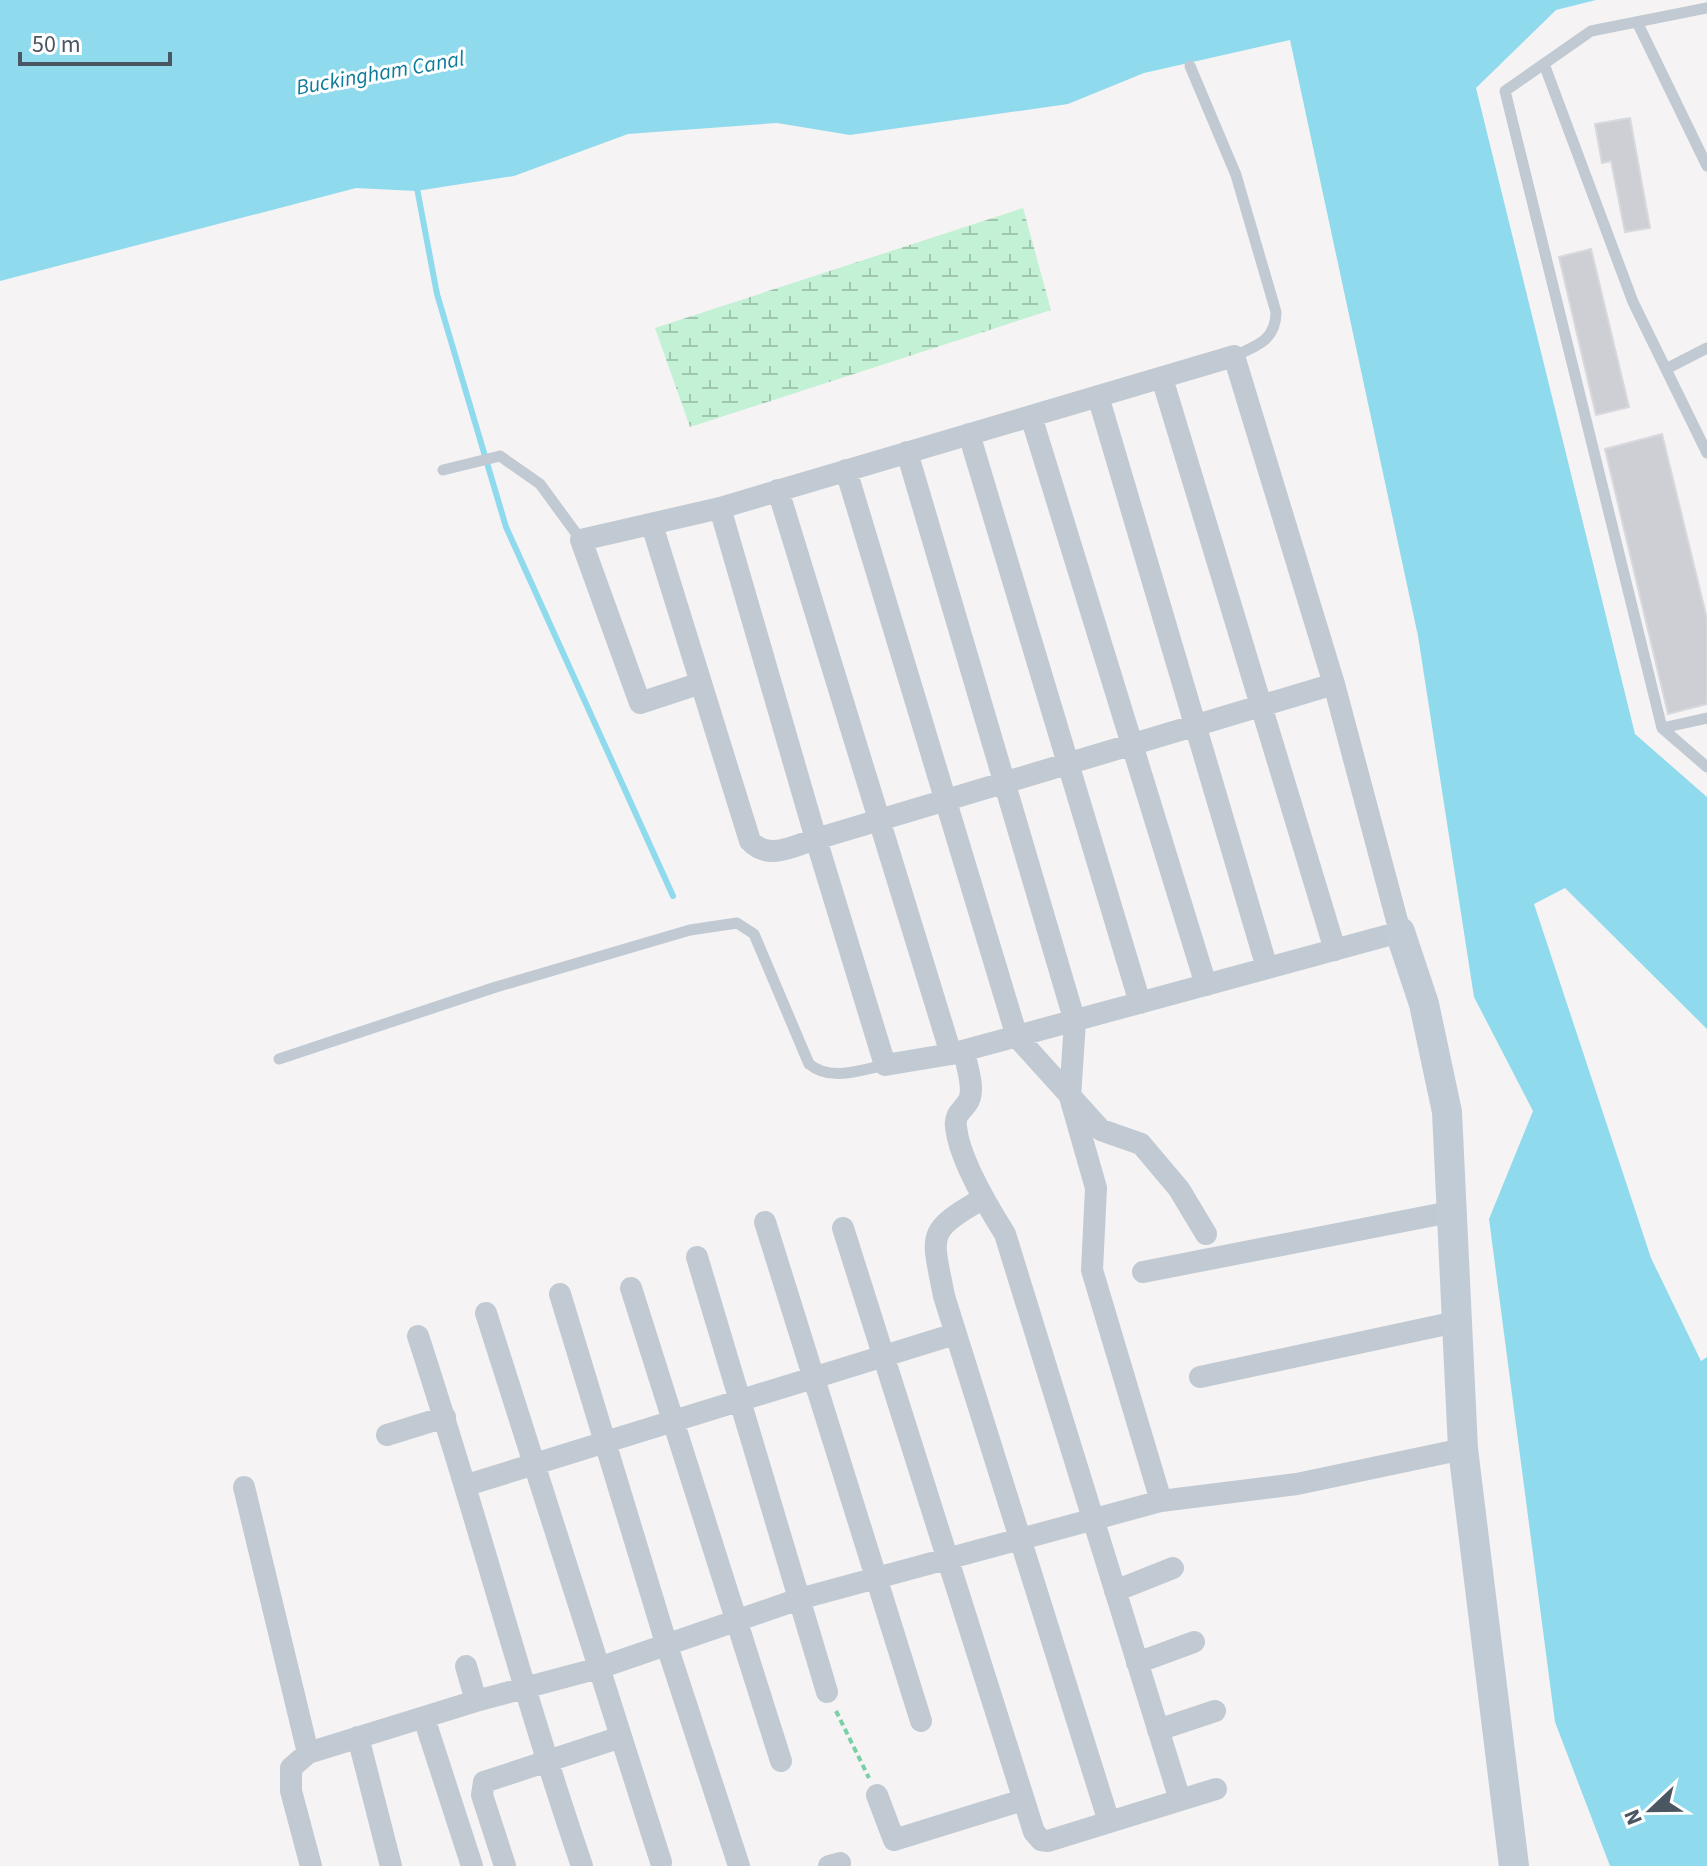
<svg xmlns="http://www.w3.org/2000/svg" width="1707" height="1866" font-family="'Source Sans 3',sans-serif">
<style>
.wetland{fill:url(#wetland-marsh)}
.water{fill:#90daee}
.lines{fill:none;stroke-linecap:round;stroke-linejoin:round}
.stream{stroke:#90daee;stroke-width:6}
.building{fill:#cdcfd5;stroke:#d7d9de;stroke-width:2}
.path{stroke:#7ad0a6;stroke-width:4;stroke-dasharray:6 4;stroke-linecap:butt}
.lane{stroke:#c1cad2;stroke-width:11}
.street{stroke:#c1cad2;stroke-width:22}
.secondary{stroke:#c1cbd6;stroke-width:30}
.labels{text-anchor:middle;stroke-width:6;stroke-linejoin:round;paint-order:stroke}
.water-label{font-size:22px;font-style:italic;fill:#0c7c9b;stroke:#fff}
</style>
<defs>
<pattern id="wetland-marsh" width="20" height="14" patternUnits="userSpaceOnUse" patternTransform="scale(2)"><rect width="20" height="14" fill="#c3f1d5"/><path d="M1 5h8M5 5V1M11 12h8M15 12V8" fill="none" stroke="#a0c6b0"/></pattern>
</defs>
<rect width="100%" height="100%" fill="#f5f3f3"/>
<path class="wetland" d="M1023,208l28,102 -361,117 -35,-99z"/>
<path class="water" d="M0,0h1596l-40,10 -80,78 159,646 72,63v232l-142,-141 -31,16 117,354 50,103 6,-4v509h-97l-55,-144 -66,-503 44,-108 -59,-114 -56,-361 -128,-596 -146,33 -76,31 -218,31 -73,-12 -149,11 -114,42 -98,15 -60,-3 -356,93z"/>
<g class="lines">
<path class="stream" d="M416,183l21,111 69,233 167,369"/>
</g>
<path class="building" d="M1630,118l20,110 -25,4 -14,-71 -9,2 -7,-39z
M1591,249l38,158 -33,8 -37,-158z
M1662,434l45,185v85l-39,10 -63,-265z"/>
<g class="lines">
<path class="path" d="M836,1711l33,67"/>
<path class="lane" d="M1707,8l-116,23 -86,60 157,637 45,39
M1637,22l70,144
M1544,64l89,238 74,151
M1190,66l46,109 40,137c0,28 -19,34 -42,44
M1666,369l41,-21
M443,470l57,-14 40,28 41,56
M1662,728l45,-10
M279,1059l217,-72 194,-57 47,-7 17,11 55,130c22,18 50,6 76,1"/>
<path class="street" d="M1234,356l100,328 66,248 -449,122 -66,11 -69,-226c-23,7 -47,22 -66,2l-49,-158 -61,20 -59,-163 139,-32z
M1162,378l173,572
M1098,396l169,572
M1031,416l175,569
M969,434l171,569
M907,452l168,570 -5,75 26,91 -4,82 69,231
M846,470l171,567 84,93 40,14 38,45 27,45
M778,490l173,564
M720,508l96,331 518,-155
M652,525l49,158
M964,1051c2,14 11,36 5,49 -5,10 -15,13 -13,27 3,31 32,80 49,107l175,566
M982,1199c-57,33 -50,35 -38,97l165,526
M765,1222l156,499
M843,1228l191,604 7,8 7,1 168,-52
M697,1257l130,435
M1143,1272l307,-60
M631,1288l150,473
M560,1294l107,352 72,220
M486,1313l175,549
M418,1336c58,176 104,355 164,530
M1200,1377l256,-55
M387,1435l58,-18
M467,1485l488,-151
M244,1487l64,266
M1115,1591l58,-23
M1137,1663l57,-21
M466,1666l10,35
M424,1718l48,148
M1158,1730l57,-19
M358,1737l33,129
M877,1795l17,45 129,-40
M311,1866l-20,-75v-23l17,-15 168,-52 123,-33 200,-69 362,-98 136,-17 166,-35
M505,1866l-23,-71 2,-13 137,-45
M829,1866l11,-3"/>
<path class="secondary" d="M1400,932l24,72 23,108 16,337 51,417"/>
</g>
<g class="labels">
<g class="water-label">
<text transform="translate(380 72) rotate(-10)" y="8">Buckingham Canal</text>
</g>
</g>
<g transform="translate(1651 1810) rotate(248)" stroke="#ffffff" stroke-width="6" paint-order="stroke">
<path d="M0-6L14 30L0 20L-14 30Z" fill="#4a5661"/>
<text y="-12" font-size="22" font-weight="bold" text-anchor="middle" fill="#4a5661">N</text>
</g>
<path d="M20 52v12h150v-12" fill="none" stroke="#4a5661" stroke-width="4"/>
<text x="32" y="52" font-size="24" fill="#4a5661" stroke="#ffffff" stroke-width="6" paint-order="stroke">50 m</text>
</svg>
